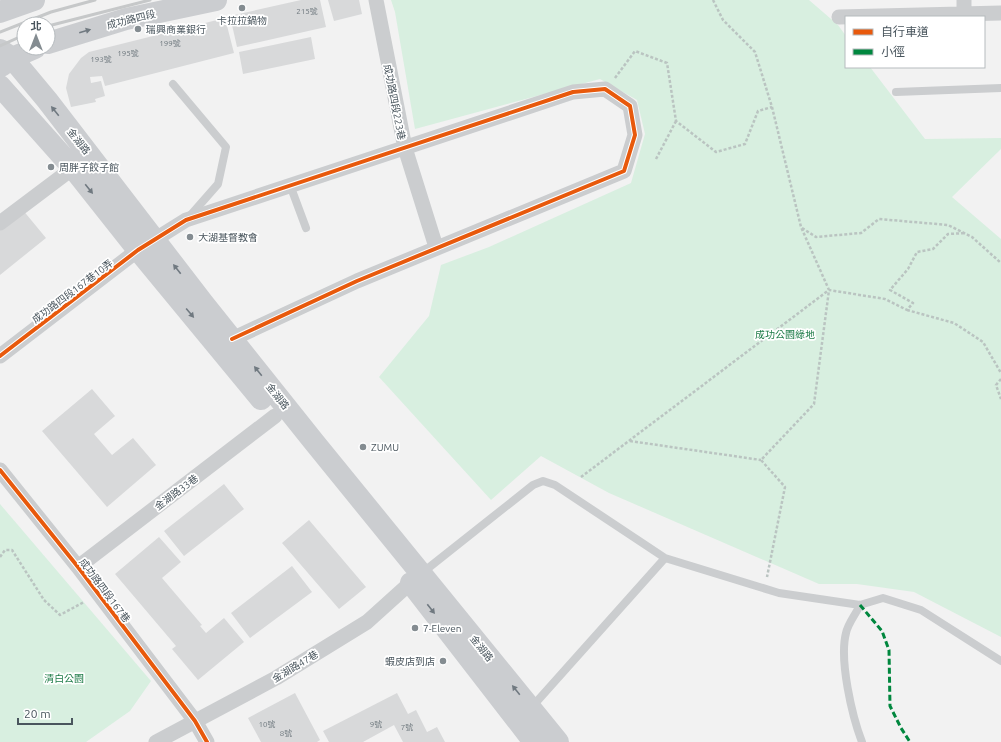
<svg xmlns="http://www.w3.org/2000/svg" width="1001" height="742" font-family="Ubuntu,'Noto Sans TC',sans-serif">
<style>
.green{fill:#d8efe0}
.building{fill:#d8d9da}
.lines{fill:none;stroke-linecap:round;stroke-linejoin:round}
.path{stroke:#bac4c1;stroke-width:2.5;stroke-dasharray:3 2;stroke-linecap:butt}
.service{stroke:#cbcdcf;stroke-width:8}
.minor{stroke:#cbcdcf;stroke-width:15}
.secondary{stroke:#cbcdd0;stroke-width:22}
.rail{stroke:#c6c8c9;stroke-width:3}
.quiet{stroke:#00873e;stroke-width:3;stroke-dasharray:6 3;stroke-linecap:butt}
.cycleway-casing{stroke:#fff;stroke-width:6}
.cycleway{stroke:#e8590c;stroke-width:4}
.oneway{fill:#707980}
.poi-dot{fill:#848c91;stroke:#fff;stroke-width:1.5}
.labels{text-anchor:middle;stroke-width:3.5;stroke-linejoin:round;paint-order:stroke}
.number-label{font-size:8px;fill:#6e787e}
.street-label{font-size:10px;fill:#49555d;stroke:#fff}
.poi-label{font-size:10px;fill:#49555d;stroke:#fff;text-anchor:start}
.park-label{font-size:10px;fill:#1d7b47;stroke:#fff}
</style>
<rect width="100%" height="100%" fill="#f2f2f2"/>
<path class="green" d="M391,0h418l29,25 8,11v31h24l55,72 76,-1v11l-49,48 49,42v398l-87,-45 -57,-8h-38l-210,-91 -68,-37 -50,44 -112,-123 50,-61 12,-51 48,-18 142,-64 14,-49 -8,-34 -37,-21 -185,50 -20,-117z
M0,504l151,177 -21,30 -44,31h-86z"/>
<path class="building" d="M301,0h19l6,27 -89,20 -7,-31z
M328,0h31l3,14 -28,7z
M225,18l9,35 -129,33 -3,-10 -12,1 1,6 10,-2 4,15 -10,3 1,3 -25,5 -5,-19 3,-14 12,-16 8,-6z
M311,37l4,22 -72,15 -4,-22z
M22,209l24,29 -46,37v-49z
M92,389l23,27 -21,18 18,21 21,-17 23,27 -49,42 -65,-76z
M224,484l20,25 -60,47 -20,-25z
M309,520l57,67 -27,22 -57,-66z
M159,537l22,25 -19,16 40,47 -2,1 6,7 18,-15 20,24 -46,38 -26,-31 4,-3 -61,-72z
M292,566l20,26 -62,46 -19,-25z
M295,693l25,47 -3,2h-56l-13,-24z
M397,693l11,21 8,-4 11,22 10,-5 8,15h-42l-9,-17 -31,17h-34l-6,-11z"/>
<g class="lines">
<path class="path" d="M713,0l10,20 32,32 17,55 29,120 28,63 -15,114 -53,56 24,27 -18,90
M615,78l20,-27 32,12 9,58 40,31 29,-8 13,-33 14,-4
M656,159l20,-38
M802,228l14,9 45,-4 18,-14 69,6 24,12 29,26
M907,310l47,13 29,19 18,31
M1001,379l-5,6 5,14
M630,441l131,19
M581,477l248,-187 56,9 22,11 6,-7 -23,-13 18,-21 9,-17 16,-3 15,-15 18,-1
M0,557l5,-7h7l32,50 16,15 24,-13"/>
<path class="service" d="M173,84l53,63 -8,37 -29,33
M896,92l105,-4
M290,185l16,43
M665,558l114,35 81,12 23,-7 38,12 80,51
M422,573l111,-88 10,-4 12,4 110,73 -134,150
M860,605c-4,9 -12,18 -14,28 -7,27 6,83 16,109"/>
<path class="minor" d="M376,0l29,148 31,99
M964,0v15
M839,17l162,-4
M0,223l73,-55
M0,356l138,-106 48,-30 387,-128 32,-3 25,17 5,29 -11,36 -267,110 -125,58
M0,470l78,97 117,154 12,21
M78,567l197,-151
M156,742l120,-64 91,-56 51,-46"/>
<path class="secondary" d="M0,12l34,-12
M48,43l78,-24 90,-19
M0,50l12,8 35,42 156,203 111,139 244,300
M1,66l11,-8 23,-10
M0,86l73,82 65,82 123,149
M411,583l123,159"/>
<path class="rail" d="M48,26l102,-26
M0,32l51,-20 44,-12
M0,46l24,-11"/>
<path class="quiet" d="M860,605l22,26 7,19 1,56 11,22 9,14"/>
<defs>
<path id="cycleway" d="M0,356l138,-106 48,-30 387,-128 32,-3 25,17 5,29 -11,36 -267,110 -125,58
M0,470l78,97 117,154 12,21"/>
</defs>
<use href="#cycleway" class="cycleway-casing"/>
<use href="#cycleway" class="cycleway"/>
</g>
<defs><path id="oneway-solid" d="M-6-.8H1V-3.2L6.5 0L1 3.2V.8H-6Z"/></defs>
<g class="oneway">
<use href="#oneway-solid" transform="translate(85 31) rotate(-16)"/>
<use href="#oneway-solid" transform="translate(55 111) rotate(-129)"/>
<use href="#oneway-solid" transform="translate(89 189) rotate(51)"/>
<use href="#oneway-solid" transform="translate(177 269) rotate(-128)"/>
<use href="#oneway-solid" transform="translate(190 313) rotate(50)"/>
<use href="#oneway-solid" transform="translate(258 371) rotate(-129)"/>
<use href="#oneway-solid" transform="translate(431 609) rotate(52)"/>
<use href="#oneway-solid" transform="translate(516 690) rotate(-129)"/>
</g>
<g class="poi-dot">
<circle cx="242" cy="8" r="4"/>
<circle cx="138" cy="29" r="4"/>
<circle cx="51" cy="167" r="4"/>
<circle cx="190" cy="237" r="4"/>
<circle cx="363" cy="447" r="4"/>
<circle cx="415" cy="628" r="4"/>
<circle cx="443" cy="661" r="4"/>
</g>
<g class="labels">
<g class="number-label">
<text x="307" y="14">215號</text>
<text x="170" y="46">199號</text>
<text x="128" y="56">195號</text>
<text x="101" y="62">193號</text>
<text x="267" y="727">10號</text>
<text x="376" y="727">9號</text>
<text x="407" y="730">7號</text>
<text x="286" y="736">8號</text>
</g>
<g class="street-label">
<text transform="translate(131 19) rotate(-14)" y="4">成功路四段</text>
<text transform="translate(395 102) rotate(79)" y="4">成功路四段223巷</text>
<text transform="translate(79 141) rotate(51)" y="4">金湖路</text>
<text transform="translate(72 291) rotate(-37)" y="4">成功路四段167巷10弄</text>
<text transform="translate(278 396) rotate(51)" y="4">金湖路</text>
<text transform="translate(176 492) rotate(-37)" y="4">金湖路33巷</text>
<text transform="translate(105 590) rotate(53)" y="4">成功路四段167巷</text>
<text transform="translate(482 648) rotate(51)" y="4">金湖路</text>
<text transform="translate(295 666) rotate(-31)" y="4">金湖路47巷</text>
</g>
<g class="poi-label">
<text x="242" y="24" text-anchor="middle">卡拉拉鍋物</text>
<text x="146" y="33">瑞興商業銀行</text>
<text x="59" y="171">周胖子餃子館</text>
<text x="198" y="241">大湖基督教會</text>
<text x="371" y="451">ZUMU</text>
<text x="423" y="632">7-Eleven</text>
<text x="435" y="665" text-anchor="end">蝦皮店到店</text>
</g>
<g class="park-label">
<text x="785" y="338">成功公園綠地</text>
<text x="64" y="682">清白公園</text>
</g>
</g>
<rect x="845" y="16" width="140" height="52" fill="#ffffff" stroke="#b6bbbe"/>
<rect x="853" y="29" width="20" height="6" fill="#e8590c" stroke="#b6bbbe"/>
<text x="881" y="36" font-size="12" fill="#49555d">自行車道</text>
<rect x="853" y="49" width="20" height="6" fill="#00873e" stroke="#b6bbbe"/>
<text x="881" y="56" font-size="12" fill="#49555d">小徑</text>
<g transform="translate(36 36)"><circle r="19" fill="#ffffff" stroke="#b6bbbe"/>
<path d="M0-3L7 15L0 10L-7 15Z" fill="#848c91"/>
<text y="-6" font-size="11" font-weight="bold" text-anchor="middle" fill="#49555d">北</text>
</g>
<path d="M18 718v6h54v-6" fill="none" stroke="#49555d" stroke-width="2"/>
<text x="24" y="718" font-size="12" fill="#49555d" stroke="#ffffff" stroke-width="3" paint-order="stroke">20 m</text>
</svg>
